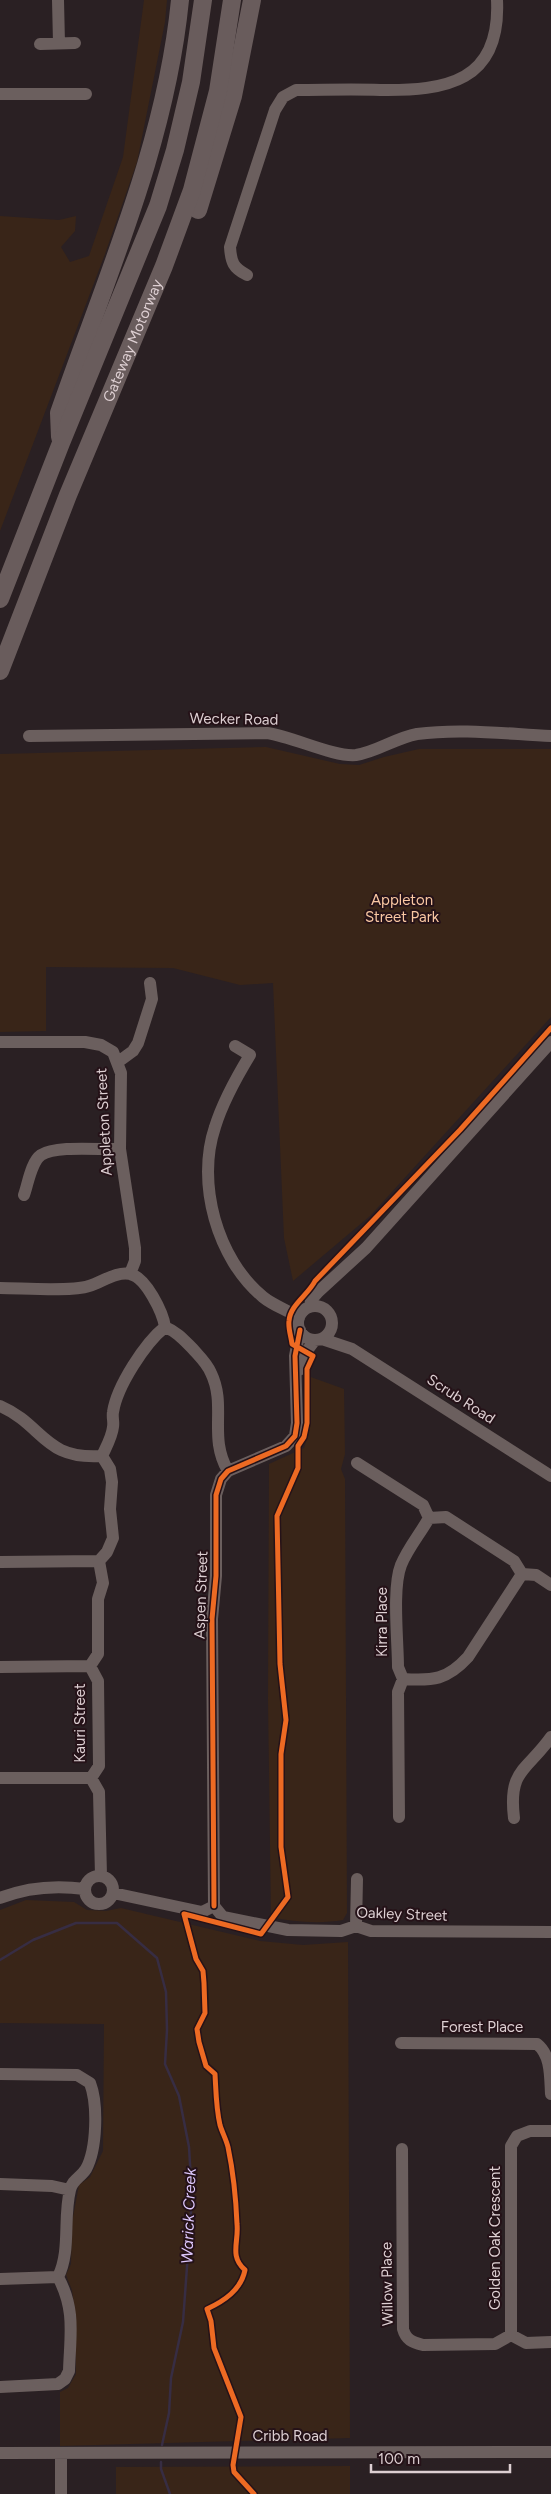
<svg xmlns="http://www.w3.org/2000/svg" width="551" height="2494" font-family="Figtree,sans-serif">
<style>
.green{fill:#392518}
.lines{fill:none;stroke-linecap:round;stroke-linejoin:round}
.stream{stroke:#372d43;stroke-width:2.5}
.minor{stroke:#6b5f5e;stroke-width:12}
.highway{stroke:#695c5c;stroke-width:18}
.cycleway-casing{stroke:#251218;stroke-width:8}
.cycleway{stroke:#ed6a23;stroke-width:5}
.labels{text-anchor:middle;stroke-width:4;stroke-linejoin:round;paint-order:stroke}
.street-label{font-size:15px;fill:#ddcfd2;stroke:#251218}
.park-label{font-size:15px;fill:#f9c7a2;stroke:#251218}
.water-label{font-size:16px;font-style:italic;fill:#dec8fd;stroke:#251218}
</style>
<rect width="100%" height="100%" fill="#2a2023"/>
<path class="green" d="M144,0h23l-2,22 -28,140 -32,92 -105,277v-315l59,4 17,-4 -1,15 -14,16 9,15 19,-6 34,-99z
M266,747l74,17 19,1 25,-8 35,-8h132v268l-181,199 -77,65 -9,-43 -11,-255 -33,2 -67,-17 -127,-1v64l-46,1v-278z
M308,1376l36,13 1,65 -4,15 4,10 2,434 -4,7c-23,4 -50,2 -72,-3l-3,-218 1,-235 35,-16 5,-15z
M26,1900l48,2 13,8 19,1 15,-3 139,33 43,4 45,-3 2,496 -290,8v-54l8,-4 8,-14 -1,-62 -3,-22 -6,-15 5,-11 1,-42 7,-37 11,-8 13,-26 1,-127 -104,-1v-113z
M350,2466v28h-234v-27z"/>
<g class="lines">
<path class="stream" d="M0,1960l33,-20 43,-17h41l40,35 9,34 1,38 -2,34 14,32 10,51 3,51 -9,124 -12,56 -2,35 -7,32
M161,2462v7l9,25"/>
<path class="minor" d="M58,0l1,43
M40,44l35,-1
M0,94h86
M247,275c-14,-7 -16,-13 -17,-28l45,-137 8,-13 13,-7c28,0 56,-1 84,0 66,1 121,-8 117,-90
M29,736l238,-3c27,4 66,24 89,22 21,-3 39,-17 61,-21 44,-6 90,0 134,2
M0,1042h85l16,3 12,7 8,21 -1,76 15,99v13l-5,13
M235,1046l15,9c-14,23 -27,46 -35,72 -19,56 2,132 48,170 11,9 25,13 36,21
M118,1062l15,-11 5,-8 14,-44 -2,-16
M24,1195c4,-11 7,-33 17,-40 15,-10 60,-5 79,-6
M0,1288c22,0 71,4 89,-2 13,-4 28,-15 41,-12 16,3 33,39 35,53 12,5 18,12 27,21 7,8 15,15 19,25 16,33 -3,64 17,98
M298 1323a17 17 0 1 1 34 0a17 17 0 1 1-34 0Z
M310,1307l1,-7 7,-8 48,-44 185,-206
M322,1339l30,10 199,127
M299,1370l7,-18 9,-12
M0,1406c44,19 43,54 102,50
M357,1463l66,42 6,13
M0,1562l99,-1
M0,1667l90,-1
M403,1679c30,2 44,1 65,-22l54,-83
M0,1778h91
M399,1817l-1,-125 5,-13 -5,-12c0,-26 -6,-79 3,-102 7,-17 19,-31 28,-47l17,-1 68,44 8,13 14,1 15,10
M514,1818c-6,-49 13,-47 37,-81
M101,1876l-2,-84 -8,-14 8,-12 -1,-85 -8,-15 8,-12v-55l5,-16 -4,-22 8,-9 6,-14 -3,-29 2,-27 -2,-13 -8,-13c4,-9 10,-19 11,-29 1,-5 -1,-10 0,-15 4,-26 32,-69 52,-85
M85 1890a14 14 0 1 1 28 0a14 14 0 1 1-28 0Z
M113,1893l89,19 12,-6 9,11 65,13 53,1 15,-5 15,5 180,1
M0,1898c28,-11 56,-13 85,-9
M214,1906l-2,-287 4,-43v-81l5,-16 7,-8 58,-25 9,-10 2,-13 -2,-67 5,-26
M356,1926l1,-47
M401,2043l136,1c14,11 13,32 14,50
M0,2074l77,1 13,8c8,21 7,66 -4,86 -5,8 -14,11 -16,21 -7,28 1,61 -12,87 18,33 12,59 11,94l-4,8 -7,5 -58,3
M551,2131h-21l-13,5 -6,10v189l15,8 25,-1
M402,2149l1,180c3,11 9,13 20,16l72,-1 16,-9
M0,2184l52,2 18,4
M0,2279l58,-2
M0,2453l551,-1
M61,2494v-41"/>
<g class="highway">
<path d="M198,210l35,-114 19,-96"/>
<path d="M60,437l-1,-24c47,-136 107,-269 121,-413"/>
<path d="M0,599l61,-156 97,-237 17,-56 16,-68 12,-82"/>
<path id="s1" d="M0,671l68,-176 96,-229 28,-76 26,-99 14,-91"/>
</g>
<defs>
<path id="cycleway" d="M214,1906l-2,-287 4,-43v-81l5,-16 7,-8 58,-25 9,-10 2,-13 -2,-67 5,-26
M254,2494l-20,-22 -1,-7 8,-48 -27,-69 -3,-27 -4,-12c17,-8 34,-19 38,-39 -16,-14 -6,-28 -8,-46 -1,-25 -4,-53 -9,-77 -2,-8 -6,-15 -8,-22 -4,-17 -4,-34 -5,-51l-9,-8 -7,-24 -2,-13 8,-16 -1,-30 -1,-12 -7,-12 -12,-45 77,20 27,-37 -7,-50v-93l5,-34 -6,-56 -3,-148 21,-48v-22l6,-9 3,-14v-54l6,-13 -21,-12c-1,-8 -4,-16 -3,-23 1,-16 19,-26 26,-40l145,-151 91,-102"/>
</defs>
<use href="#cycleway" class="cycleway-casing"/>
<use href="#cycleway" class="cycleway"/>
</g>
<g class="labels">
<g class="street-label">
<text dy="5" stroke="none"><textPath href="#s1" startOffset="356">Gateway Motorway</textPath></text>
<text transform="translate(234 719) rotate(1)" y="5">Wecker Road</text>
<text transform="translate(104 1122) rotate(-93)" y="5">Appleton Street</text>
<text transform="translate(461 1399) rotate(33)" y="5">Scrub Road</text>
<text transform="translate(201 1595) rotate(-88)" y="5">Aspen Street</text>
<text transform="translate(382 1622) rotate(-90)" y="5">Kirra Place</text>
<text transform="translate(80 1723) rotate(-90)" y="5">Kauri Street</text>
<text transform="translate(402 1914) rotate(2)" y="5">Oakley Street</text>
<text x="482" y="2032">Forest Place</text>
<text transform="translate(495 2238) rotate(-90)" y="5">Golden Oak Crescent</text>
<text transform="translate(387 2284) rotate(-91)" y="5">Willow Place</text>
<text x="290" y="2441">Cribb Road</text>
</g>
<g class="park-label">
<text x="402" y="905">Appleton<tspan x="402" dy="17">Street Park</tspan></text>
</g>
<g class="water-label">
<text transform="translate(188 2216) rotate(-88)" y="6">Warick Creek</text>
</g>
</g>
<path d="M371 2464v8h139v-8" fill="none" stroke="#ddcfd2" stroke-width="2.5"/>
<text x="378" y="2464" font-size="15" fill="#ddcfd2" stroke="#251218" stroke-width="4" paint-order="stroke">100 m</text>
</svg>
